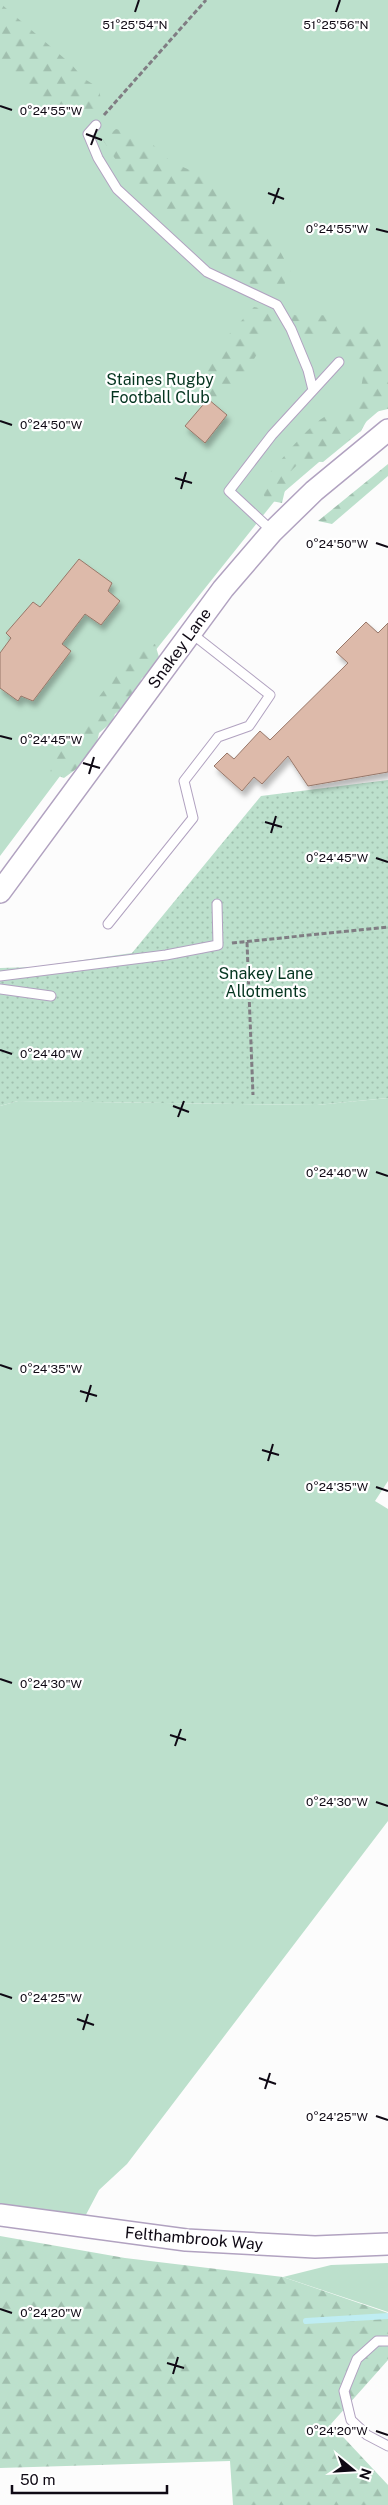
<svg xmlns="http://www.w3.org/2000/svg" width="388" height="2505" font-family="'Public Sans',sans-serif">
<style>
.green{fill:#bce0cc}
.forest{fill:url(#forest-firs)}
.garden{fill:url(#garden-dots)}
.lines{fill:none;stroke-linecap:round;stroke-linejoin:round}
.stream{stroke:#bfedf2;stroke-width:6}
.building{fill:#ddbaaa;stroke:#977769;filter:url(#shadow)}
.service-casing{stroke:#b1a2c0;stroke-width:11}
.tertiary-casing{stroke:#b1a2c0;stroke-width:24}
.path{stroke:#807d83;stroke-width:3;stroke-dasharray:5 2.5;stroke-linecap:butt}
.service{stroke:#fff;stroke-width:9}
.tertiary{stroke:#fff;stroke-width:21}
.ticks{fill:none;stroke:#0f0914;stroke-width:2}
.labels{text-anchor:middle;stroke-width:4.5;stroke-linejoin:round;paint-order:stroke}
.park-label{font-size:16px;fill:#053520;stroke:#fff}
.street-label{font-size:16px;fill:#0f0914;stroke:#fff}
.ticks-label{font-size:12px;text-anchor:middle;fill:#0f0914;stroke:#fff;stroke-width:4.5;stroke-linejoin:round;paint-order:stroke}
</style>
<defs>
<pattern id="forest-firs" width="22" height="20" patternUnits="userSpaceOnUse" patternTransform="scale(1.25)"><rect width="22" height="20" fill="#bce0cc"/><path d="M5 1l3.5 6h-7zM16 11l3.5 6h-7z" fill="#a0bfae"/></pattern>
<pattern id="garden-dots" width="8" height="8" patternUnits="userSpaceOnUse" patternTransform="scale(1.25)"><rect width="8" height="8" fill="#bce0cc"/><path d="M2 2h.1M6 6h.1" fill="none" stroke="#a0bfae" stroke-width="1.8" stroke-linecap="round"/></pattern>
<filter id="shadow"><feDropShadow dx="3" dy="5.5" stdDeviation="2.5" flood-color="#0004"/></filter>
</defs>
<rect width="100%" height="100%" fill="#fcfcfc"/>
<path class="green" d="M0,0h388v403l-111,95 -138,173 -139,185z
M388,1098v383l-13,20 13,8v312l-261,343 -28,26 -19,36 -80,-11v-1109l18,-5 299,4z
M388,2263v49l-105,-35 48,-12z"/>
<path class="forest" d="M0,3l72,62 11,13 16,10 3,20 -11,12 -20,-4 -59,-36 -12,-13z
M116,129l28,7 27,26 26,11 29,21 46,42 19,36 -8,15 -28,1 -132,-117 -20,-31z
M254,307l46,9 29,-1 9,11 30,-1 12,11 1,17 7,7v49l-17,4 -10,18 -38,31 -22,-1 -12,12 -7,30 -16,-3 -7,-16c23,-20 56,-76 89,-75l12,-14 4,-25 -18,-21 -17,-13 -16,5 -12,-3 -1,-17 -24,2 -41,67 -18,10 -23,-12 8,-24z
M388,464v12l-56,48 -14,-3z
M140,643l15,1 4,13 -9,15 -8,6 -11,23 -16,13 -3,8 -13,11c-3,20 -19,34 -35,45l-14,-5 5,-18 11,-22 19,-2 8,-12 5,-21z
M0,2236l125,22 158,19 105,36v47l-57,64 57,61v20h-155l-3,-44 -230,7z"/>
<path class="garden" d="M388,780v318l-71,7 -299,-4 -18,5v-138l34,-1 98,-14 129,-157z"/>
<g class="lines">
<path class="stream" d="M306,2321l82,-5"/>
</g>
<path class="building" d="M208,399l19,16 -22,28 -20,-17z
M79,559l33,24 -4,8 12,10 -19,24 -16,-11 -23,30 9,7 -38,50 -12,-5 -3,5 -18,-13v-35l11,-15 -5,-5 27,-31 7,5z
M366,622l12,11 10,-10v149l-80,14 -20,-30 -26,28 -8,-7 -12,14 -28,-25 13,-13 7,6 26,-28 10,9 78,-77 -12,-11z"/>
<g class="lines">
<defs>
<path id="service" d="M96,125l-8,9 10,24 19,31 90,83 70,33 14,24 17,41 5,20
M272,531l-43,-40 43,-56 67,-73
M108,924l85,-106 -9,-37 34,-44 31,-11 21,-31 -79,-62
M0,976l166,-21 52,-10 -1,-41
M0,989l51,7
M388,2341h-11l-20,18 -13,32 7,29 16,15 21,11"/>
<path id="tertiary" d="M0,892l223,-303 49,-57 42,-41 74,-61
M0,2215l186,25 129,7 73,-3"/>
</defs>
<use href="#service" class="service-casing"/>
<use href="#tertiary" class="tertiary-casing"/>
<path class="path" d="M104,115l102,-115
M247,942l6,153
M232,943l156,-16"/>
<use href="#service" class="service"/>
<use href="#tertiary" class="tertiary"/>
</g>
<path class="ticks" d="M135,12l4,-12M336,12l4,-12M0,106l12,4M86,134l16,6M91,145l6,-16M268,193l16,6M273,204l6,-16M376,229l12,3M0,421l12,4M175,478l17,5M181,489l5,-17M376,543l12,4M0,736l12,3M83,763l17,5M89,774l5,-17M265,822l17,5M271,833l5,-17M376,858l12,4M0,1050l12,4M173,1106l16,6M178,1117l6,-16M376,1172l12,4M0,1365l12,4M80,1391l17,5M86,1402l5,-17M262,1450l17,5M268,1461l5,-17M376,1487l12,4M0,1679l12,4M170,1735l16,5M175,1746l6,-17M376,1802l12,4M0,1994l12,4M77,2019l17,6M83,2030l5,-16M259,2078l17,6M265,2089l5,-16M376,2116l12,4M0,2309l12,4M167,2363l17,5M173,2374l5,-17M376,2431l12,4"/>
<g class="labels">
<g class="park-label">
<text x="160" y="385">Staines Rugby<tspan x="160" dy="18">Football Club</tspan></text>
<text x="266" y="979">Snakey Lane<tspan x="266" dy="18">Allotments</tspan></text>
</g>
<g class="street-label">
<text transform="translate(179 648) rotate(-54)" y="6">Snakey Lane</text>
<text transform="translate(194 2238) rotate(5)" y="6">Felthambrook Way</text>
</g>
</g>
<g class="ticks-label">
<text x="135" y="29">51°25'54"N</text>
<text x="336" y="29">51°25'56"N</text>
<text x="51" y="115">0°24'55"W</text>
<text x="337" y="233">0°24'55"W</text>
<text x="51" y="429">0°24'50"W</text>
<text x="337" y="548">0°24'50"W</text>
<text x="51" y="744">0°24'45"W</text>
<text x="337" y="862">0°24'45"W</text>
<text x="51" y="1058">0°24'40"W</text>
<text x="337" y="1177">0°24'40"W</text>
<text x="51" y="1373">0°24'35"W</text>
<text x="337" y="1491">0°24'35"W</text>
<text x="51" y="1688">0°24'30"W</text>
<text x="337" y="1806">0°24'30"W</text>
<text x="51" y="2002">0°24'25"W</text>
<text x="337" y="2121">0°24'25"W</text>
<text x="51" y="2317">0°24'20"W</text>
<text x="337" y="2435">0°24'20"W</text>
</g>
<g transform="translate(353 2470) rotate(108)" stroke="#ffffff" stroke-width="4" paint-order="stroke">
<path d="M0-4L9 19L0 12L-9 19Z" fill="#0f0914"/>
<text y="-8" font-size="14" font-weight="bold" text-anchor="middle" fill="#0f0914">N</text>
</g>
<path d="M12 2485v8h155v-8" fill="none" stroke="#0f0914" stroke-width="2.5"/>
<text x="20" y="2485" font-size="15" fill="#0f0914" stroke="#ffffff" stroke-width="4" paint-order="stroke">50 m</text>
</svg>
